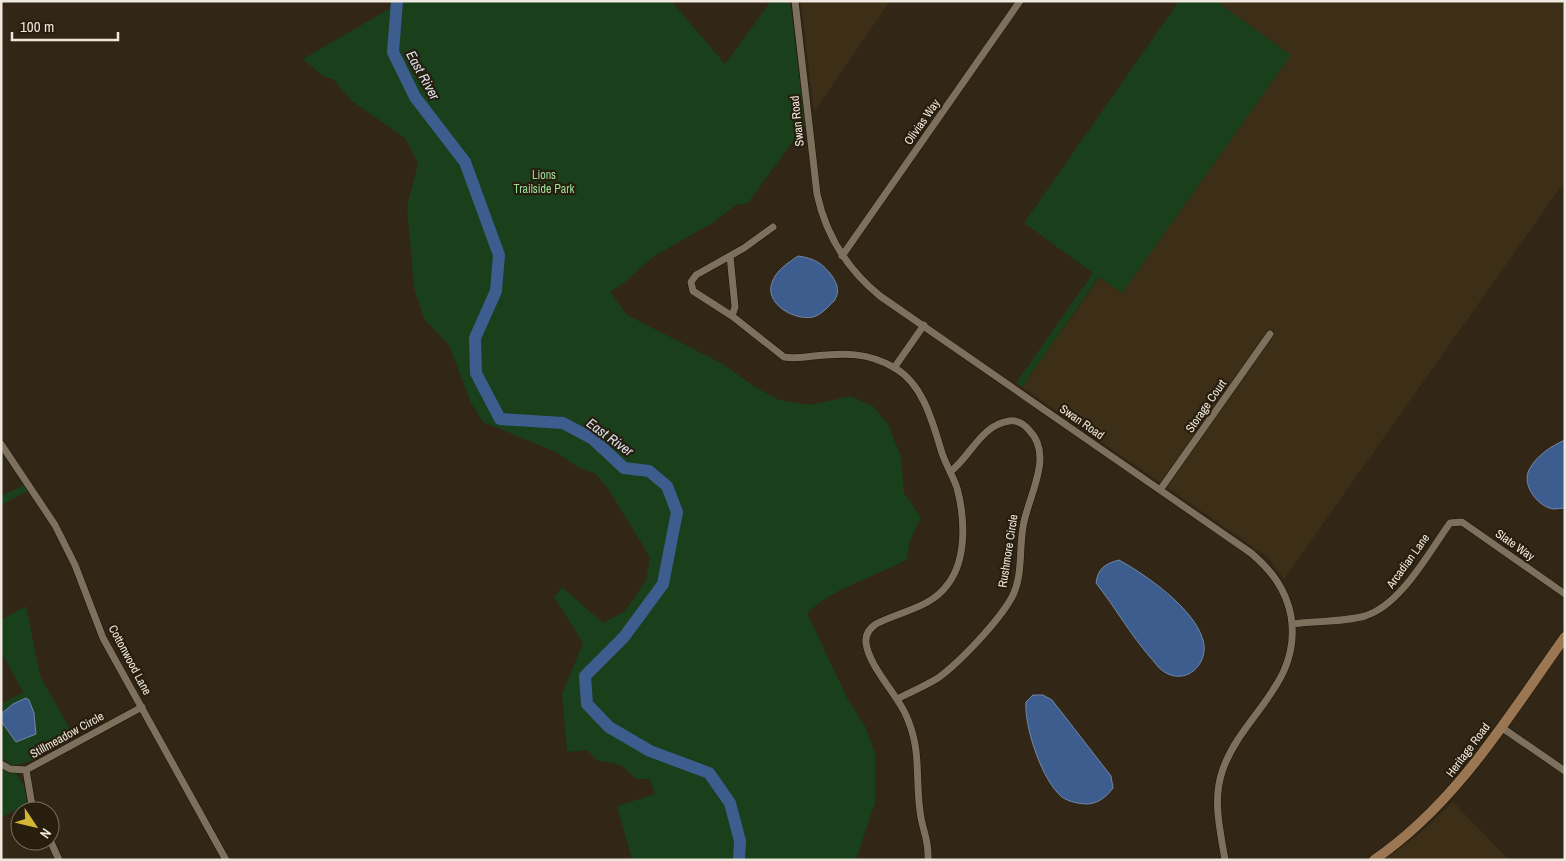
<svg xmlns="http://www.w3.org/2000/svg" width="1566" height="861" font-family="'Archivo Narrow',sans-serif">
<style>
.built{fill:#3c2e17}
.green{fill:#193f1b}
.water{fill:#3d5d8e;stroke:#7287a6}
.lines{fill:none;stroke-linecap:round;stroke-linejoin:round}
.river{stroke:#3d5d8e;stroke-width:12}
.minor-casing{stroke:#1a1003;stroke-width:8}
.secondary-casing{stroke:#1a1003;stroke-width:11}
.minor{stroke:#7d715e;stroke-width:7}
.secondary{stroke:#9a7652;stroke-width:10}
.labels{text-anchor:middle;stroke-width:4.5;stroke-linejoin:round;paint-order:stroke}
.street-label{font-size:12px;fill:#efe8de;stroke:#281e0e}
.park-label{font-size:12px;fill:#99df9a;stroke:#281e0e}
.water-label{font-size:14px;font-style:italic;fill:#d8e2f1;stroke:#281e0e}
</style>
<rect width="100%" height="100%" fill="#322717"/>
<path class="built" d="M801,1h89l-76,111 -7,-60z
M1216,1h349v180l-281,398 -16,-22 -246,-170 78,-110 22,16 169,-238z
M1453,802l56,58h-126l35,-25z"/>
<path class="green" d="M396,1h275l54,63 46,-63h19l15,124 -57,78 -12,2 -25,19 -57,32 -29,26 -15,10 17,23 96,49 32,23 24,13 31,5 41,-9 23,11 14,17 13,33 3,36 17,24 -11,23 -3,19c-33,19 -71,27 -100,54l41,87 17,26 10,27v50l-19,57h-224l-15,-54 38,-12 -5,-15h-14l-15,-14 -24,-5 -10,-10 -20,2 -5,-58 21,-51 -29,-46 8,-10 41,36 21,-11 22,-31 4,-24 -41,-67 -13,-16 -18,-7 -22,-15 -73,-30 -12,-19 -22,-58 -25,-26 -10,-31 -7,-82 11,-42 -12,-25 -54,-38 -19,-22 -9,-2 -21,-18 86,-50z
M1179,1h37l75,54 -169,238 -23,-16 -77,110 -6,-4 77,-110 -69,-50z
M24,485l4,6 -27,14v-9z
M26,606l14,70 35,62 -41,22 -15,4 -2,12 7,9 3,18 -26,15v-48l7,-8 -7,-5v-53l22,-12 -22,-40v-32z"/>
<path class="water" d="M798,256c15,2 25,7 34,20 6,9 8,16 2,25 -6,6 -13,14 -21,16 -19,4 -51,-14 -40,-37 5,-11 15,-17 25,-24z
M1565,440v68c-5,0 -11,2 -16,0 -13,-5 -27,-23 -20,-38 7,-14 22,-24 36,-30z
M1119,560c27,15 75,48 84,80 7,24 -18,47 -40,31 -5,-3 -9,-10 -13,-14 -20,-23 -35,-50 -54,-74 2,-15 9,-19 23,-23z
M1033,695h10l9,5 59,76 2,12c-7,9 -14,15 -25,16 -8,0 -19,-2 -26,-7 -20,-16 -38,-71 -36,-95z
M26,698l3,2 5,13 2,21 -20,8 -15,-21v-7l12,-10z"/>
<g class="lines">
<path class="river" d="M397,1l-4,51 22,45 50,65 34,93 -3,36 -21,47 1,35 24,46 63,4 30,16 31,29 25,3 18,15 10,26 -14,72 -39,53 -39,39 2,28 22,23 41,24 59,22 21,30 10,38 -1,19"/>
<defs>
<path id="minor" d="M795,1l22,193c9,42 30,75 63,102l371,257c20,17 35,36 40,63 11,68 -48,97 -68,153 -11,30 -3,60 2,91
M773,227l-29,21 -48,27 -5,7 2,9 39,25 52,41c10,2 20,0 30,-1 30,-3 54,-4 81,12 29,17 38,56 47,85 4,12 11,23 15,35 8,30 10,71 -9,96 -17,24 -47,27 -72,40 -6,4 -11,10 -10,19 3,23 29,49 39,70 17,36 10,61 15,98 2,20 9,26 8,49
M730,256l5,51 -3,9
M842,256l178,-255
M894,368l30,-43
M1,444l54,81 20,40 28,73 123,222
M1160,490l110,-156
M1292,624c24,-3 51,-2 73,-8 36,-11 64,-64 85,-93l12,-1 103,72
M897,699c14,-7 28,-13 41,-21 21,-15 61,-57 74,-81 11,-21 7,-47 11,-70 4,-29 32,-71 6,-97 -5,-6 -12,-10 -20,-9 -28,4 -39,36 -59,51
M1501,727l64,44
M1,764l9,5 16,1 116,-63
M26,770l7,41
M50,840l9,20"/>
<path id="secondary" d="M1374,860c83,-57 133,-142 191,-223"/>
</defs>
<use href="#minor" class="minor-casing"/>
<use href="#secondary" class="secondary-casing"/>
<use href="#minor" class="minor"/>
<use href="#secondary" class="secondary"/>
</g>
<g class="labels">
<g class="street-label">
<text transform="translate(797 121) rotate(-96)" y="4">Swan Road</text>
<text transform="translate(922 122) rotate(-55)" y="4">Olivias Way</text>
<text transform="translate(1206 406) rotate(-55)" y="4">Storage Court</text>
<text transform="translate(1082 422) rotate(35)" y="4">Swan Road</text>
<text transform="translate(1515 545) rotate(35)" y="4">Slate Way</text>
<text transform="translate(1008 551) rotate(-81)" y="4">Rushmore Circle</text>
<text transform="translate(1408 561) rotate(-54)" y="4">Arcadian Lane</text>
<text transform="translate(130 660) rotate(62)" y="4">Cottonwood Lane</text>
<text transform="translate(67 735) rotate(-29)" y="4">Stillmeadow Circle</text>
<text transform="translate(1468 750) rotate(-53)" y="4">Heritage Road</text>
</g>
<g class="park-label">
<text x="544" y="179">Lions<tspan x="544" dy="14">Trailside Park</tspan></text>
</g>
<g class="water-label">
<text transform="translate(423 75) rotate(61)" y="5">East River</text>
<text transform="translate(610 437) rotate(36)" y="5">East River</text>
</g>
</g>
<rect width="1566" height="861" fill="none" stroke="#efe8de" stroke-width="5"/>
<g transform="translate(35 826) rotate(125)"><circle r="24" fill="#281e0e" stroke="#786f61"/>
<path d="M0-4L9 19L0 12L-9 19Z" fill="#d3b635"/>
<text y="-8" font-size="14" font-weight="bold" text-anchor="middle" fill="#efe8de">N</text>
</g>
<path d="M12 32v8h106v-8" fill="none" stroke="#efe8de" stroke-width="2.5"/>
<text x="20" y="32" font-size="15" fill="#efe8de" stroke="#281e0e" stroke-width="4" paint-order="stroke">100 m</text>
</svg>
